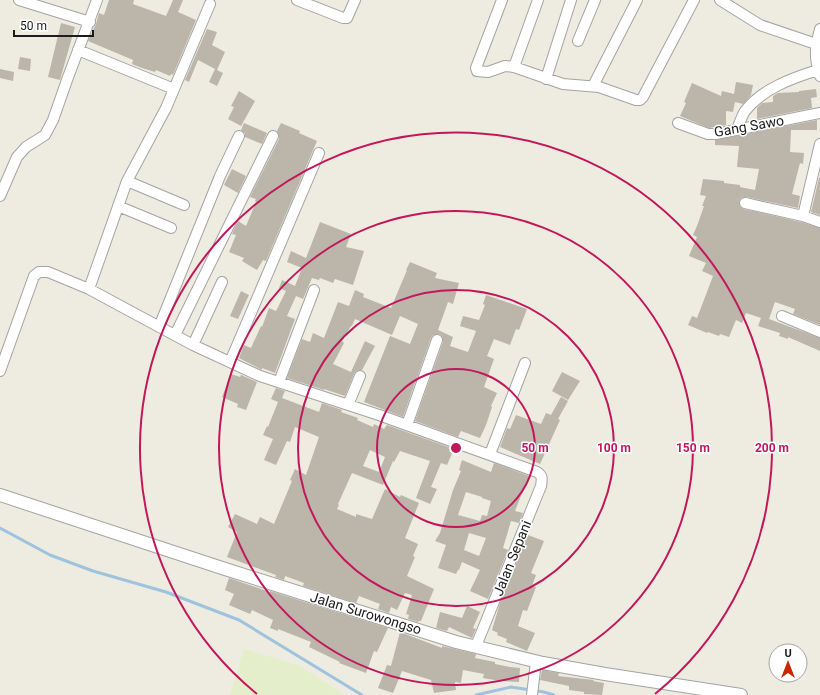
<svg xmlns="http://www.w3.org/2000/svg" width="820" height="695" font-family="Roboto,sans-serif">
<style>
.farmland{fill:#e4eecb}
.lines{fill:none;stroke-linecap:round;stroke-linejoin:round}
.stream{stroke:#9fc3de;stroke-width:3}
.building{fill:#bbb5aa;fill-rule:evenodd}
.minor-casing{stroke:#a3a3a3;stroke-width:12}
.tertiary-casing{stroke:#a3a3a3;stroke-width:14}
.minor{stroke:#fff;stroke-width:10}
.tertiary{stroke:#fff;stroke-width:12}
.ring{fill:none;stroke:#c2185b;stroke-width:2}
.labels{text-anchor:middle;stroke-width:3;stroke-linejoin:round;paint-order:stroke}
.street-label{font-size:14px;fill:#1c1c1c;stroke:#fff}
.centre{fill:#c2185b;stroke:#fff;stroke-width:2}
.ring-label{font-size:12px;text-anchor:middle;font-weight:bold;fill:#c2185b;stroke:#fff;stroke-width:3;stroke-linejoin:round;paint-order:stroke}
</style>
<rect width="100%" height="100%" fill="#eeece1"/>
<path class="farmland" d="M244,649l54,16 47,30h-115z"/>
<g class="lines">
<path class="stream" d="M0,528l50,27 43,16 73,21 73,28 123,75
M476,695l35,-8 33,5 10,3"/>
</g>
<path class="building" d="M109,0h25l-1,4 33,12 7,-16h10l-5,12 18,8 -23,55 -2,-1 -1,2 -14,-6 -1,2 -13,-4 -10,-4 1,-4 -45,-19 8,-17 3,-11 5,2z
M61,23l14,4 -15,53 -12,-3z
M207,29l10,3 -5,13 13,7 -8,18 -19,-10 -9,22 -4,-2z
M20,57l11,2 -1,12 -12,-2z
M0,69l14,3 -1,9 -13,-3z
M215,69l8,4 -6,13 -8,-4z
M736,82l17,3 -2,10 -8,9 -8,-2 -2,10 -7,-1v14l-17,3 -29,-12 6,-13 -2,-1 8,-19 29,13 1,-5 12,3z
M816,89l1,8 -6,1 1,10 -55,11v-11l5,-5 11,-1v-6l5,-3 21,-1v-1z
M239,91l16,10 -14,25 -13,-7 6,-12 -3,-1z
M817,120v10h-26l-1,22 14,1 -1,11 -3,-1 -8,31 8,2 -2,12 -52,-11 -5,1 -2,4 1,5 4,2 57,13 19,6v97l-27,-11 2,-5 -20,-7 -6,17 51,19v13l-32,-14v2l-9,-3 1,-3 -22,-7 3,-8 -15,-5 -4,10 -6,-3 -7,17 -9,-3 -1,2 -11,-4 -1,1 -19,-8 4,-9 5,2 16,-42 -11,-5 4,-8 -17,-7 8,-19 -4,-2 4,-9 7,-20h-2l4,-10 -6,-1 3,-16 21,2v2l16,2v2l15,3 4,-21 -22,-2 2,-21 -24,-1v-5z
M244,123l23,10 -5,11 -17,-7v-4l-4,-3z
M281,123l19,8 -1,2 18,8 -51,120 -3,-1 -6,10 -15,-9 2,-3 -15,-6 7,-17 -4,-1 6,-13 8,5 10,-24 -1,-1 1,-2 -6,-2 29,-58v-4l-2,-4z
M232,169l14,7 -8,17 -14,-8z
M819,178h1v37l-9,-3z
M320,222l31,12 -5,13 18,4 -11,34 -18,-6 -2,4 -13,-5 -1,2 -7,-2 -9,21 -7,-3 -9,20 8,3 -20,54 -13,-5v2l-23,-12 5,-13 7,3 10,-22 1,1 7,-19 7,3 10,-20 -7,-3 3,-8 13,6 7,-18 -15,-6 4,-11 15,7z
M410,262l27,11 -2,5 24,5 -6,21 -5,-2 -10,28 15,7 -3,9 18,6 8,-21 -16,-5 3,-10 16,4 6,-15 -2,-1 3,-9 41,14 -8,21 -3,-1 -6,16 -16,-6 -7,17 7,3 -10,28 13,6 -6,13 1,1 -6,18 -6,13 -19,-7 -3,6 -43,-16 28,-79 -1,-6 -3,-2 -6,1 -2,3 -28,79 -39,-15 26,-66 20,8 8,-20 -18,-8 -8,19 -37,-16 -3,7h-1l-9,15 2,2 -11,21 18,8 14,-31 10,5 -13,24 -6,1 -2,3 -9,22 -21,-7v1l-37,-12 15,-39 8,3 3,-9 11,5 14,-36 11,4 6,-16 9,4 -1,3 28,11 16,-38h-1z
M241,291l8,4 -11,24 -8,-3z
M562,372l18,9 -12,19 -16,-9z
M231,374l9,3 1,-2 16,7 -11,28 -9,-3 1,-3 -16,-7z
M276,388l9,3 -3,7 37,14 3,-9 20,7 -1,2 17,6 -1,2 16,7 1,-3 10,5 3,-4 67,24 -7,16 -6,-2 -10,24 6,2 -7,15 -14,-6 14,-37 -30,-10 -6,11 -1,-1 -10,24 -31,-12 -14,31 1,1 -2,4 19,8v-3l16,5 13,-30 15,8 1,-2 18,8 -14,35 13,6 -5,12 2,1 -8,19 27,13 -13,32h-2l-1,1 -10,-3 1,-4 -3,-1 6,-19 -7,-2 -8,17 -6,-3 -2,6 -11,-4 2,-5 -21,-8 -3,7 -53,-17 1,-3 -19,-7 -1,4 -9,-3 1,-2 -49,-18 10,-25 -9,-5 7,-13 22,10 3,-7 14,7 18,-43 -2,-1 5,-11 11,6 13,-38 -24,-10 -5,15 -3,-1 -11,24 -12,-5 9,-21 -10,-4 4,-9 1,1 10,-25 -7,-3zM370,450l15,7 -6,15 -16,-6z
M561,397l7,4 -10,18 2,1 -20,44 -40,-17 7,-19 3,1 6,-14 25,9 5,-11 5,2z
M462,460l29,12 3,-9 35,13 -14,35 8,2 -4,10 -8,-2 -8,27 5,2 -20,49 -18,-8 10,-21 -18,-8 -3,8h-1l-2,4 -18,-6 8,-23 -11,-4 5,-8 13,-43 8,-19 -2,-1zM466,492l16,5v1l9,3 -4,15 -5,-1 -2,6 -22,-6zM469,533l17,5 -7,18 -15,-6z
M528,535l16,6 -13,32 5,2 -4,11 4,1 -9,24 -4,-1 -5,16 17,7 -8,18 -21,-9 1,-3 -10,-4 1,-2 -6,-3 8,-27z
M229,578l41,14v-1l118,37 -11,24 -3,-1 -8,22 -27,-10 1,-1 -31,-15 2,-5 -33,-13v2l-8,-3 3,-8 -21,-10 -2,4 -21,-9 5,-11 -9,-4z
M467,606l13,6 -7,16 3,1 -4,9 -23,-11 -2,4 -11,-3 4,-16 22,6z
M400,632l42,16v-2l34,8 -1,4 20,4v2l15,3 10,1 -1,14 -19,-1 -17,-3 1,-4 -21,-4 -2,13 -6,-1 1,8 -22,3 -3,-13 -29,-9 -9,22 -15,-5 9,-23 4,1z
M542,670l17,3 -1,3 36,4 -1,1 11,2 -2,12 -18,-1v-2l-15,-2v-4l-29,-6z"/>
<g class="lines">
<defs>
<path id="minor" d="M19,0l71,22
M297,0l46,18h4l8,-18
M502,0l-26,68 1,3 11,1 17,-6 9,1 49,17 36,3 37,13h4l3,-3 51,-97
M720,0l40,25 56,19
M820,29c-5,19 -6,28 0,47
M578,41l17,-41
M78,50l96,39
M514,67l24,-67
M546,79l25,-79
M593,86l44,-86
M678,123l30,11h8l104,-21
M737,129c3,-6 4,-12 8,-18 17,-22 47,-33 73,-41
M127,181l57,24
M0,196l17,-39 9,-10 19,-12 8,-15 14,-40 30,-80
M745,203l58,13 17,6
M118,206l53,22
M803,216l17,-72
M89,289l38,-108 39,-73 44,-104
M782,316l38,16
M159,327l61,-151 19,-40
M175,335l98,-199
M193,345l29,-63
M230,362l89,-209
M0,371l34,-95 5,-4h9l41,17 104,56 67,31 119,39 158,57c6,4 5,7 4,14l-65,160
M279,382l35,-92
M348,405l12,-29
M407,425l30,-85
M490,454l35,-91
M532,695l4,-33"/>
<path id="tertiary" d="M0,495l222,73 234,74 87,21 62,11 136,21"/>
</defs>
<use href="#minor" class="minor-casing"/>
<use href="#tertiary" class="tertiary-casing"/>
<use href="#minor" class="minor"/>
<use href="#tertiary" class="tertiary"/>
</g>
<g class="ring">
<circle cx="456" cy="448" r="79"/>
<circle cx="456" cy="448" r="158"/>
<circle cx="456" cy="448" r="237"/>
<path d="M257 694A316 316 0 1 1 655 694"/>
</g>
<g class="labels">
<g class="street-label">
<text transform="translate(749 126) rotate(-10)" y="5">Gang Sawo</text>
<text transform="translate(512 558) rotate(-68)" y="5">Jalan Sepani</text>
<text transform="translate(366 613) rotate(17)" y="5">Jalan Surowongso</text>
</g>
</g>
<circle cx="456" cy="448" r="6" class="centre"/>
<g class="ring-label">
<text x="535" y="452">50 m</text>
<text x="614" y="452">100 m</text>
<text x="693" y="452">150 m</text>
<text x="772" y="452">200 m</text>
</g>
<g transform="translate(788 663)"><circle r="19" fill="#ffffff" stroke="#a4a4a4"/>
<path d="M0-3L7 15L0 10L-7 15Z" fill="#c82800"/>
<text y="-6" font-size="11" font-weight="bold" text-anchor="middle" fill="#1c1c1c">U</text>
</g>
<path d="M14 30v6h79v-6" fill="none" stroke="#1c1c1c" stroke-width="2"/>
<text x="20" y="30" font-size="12" fill="#1c1c1c" stroke="#ffffff" stroke-width="3" paint-order="stroke">50 m</text>
</svg>
